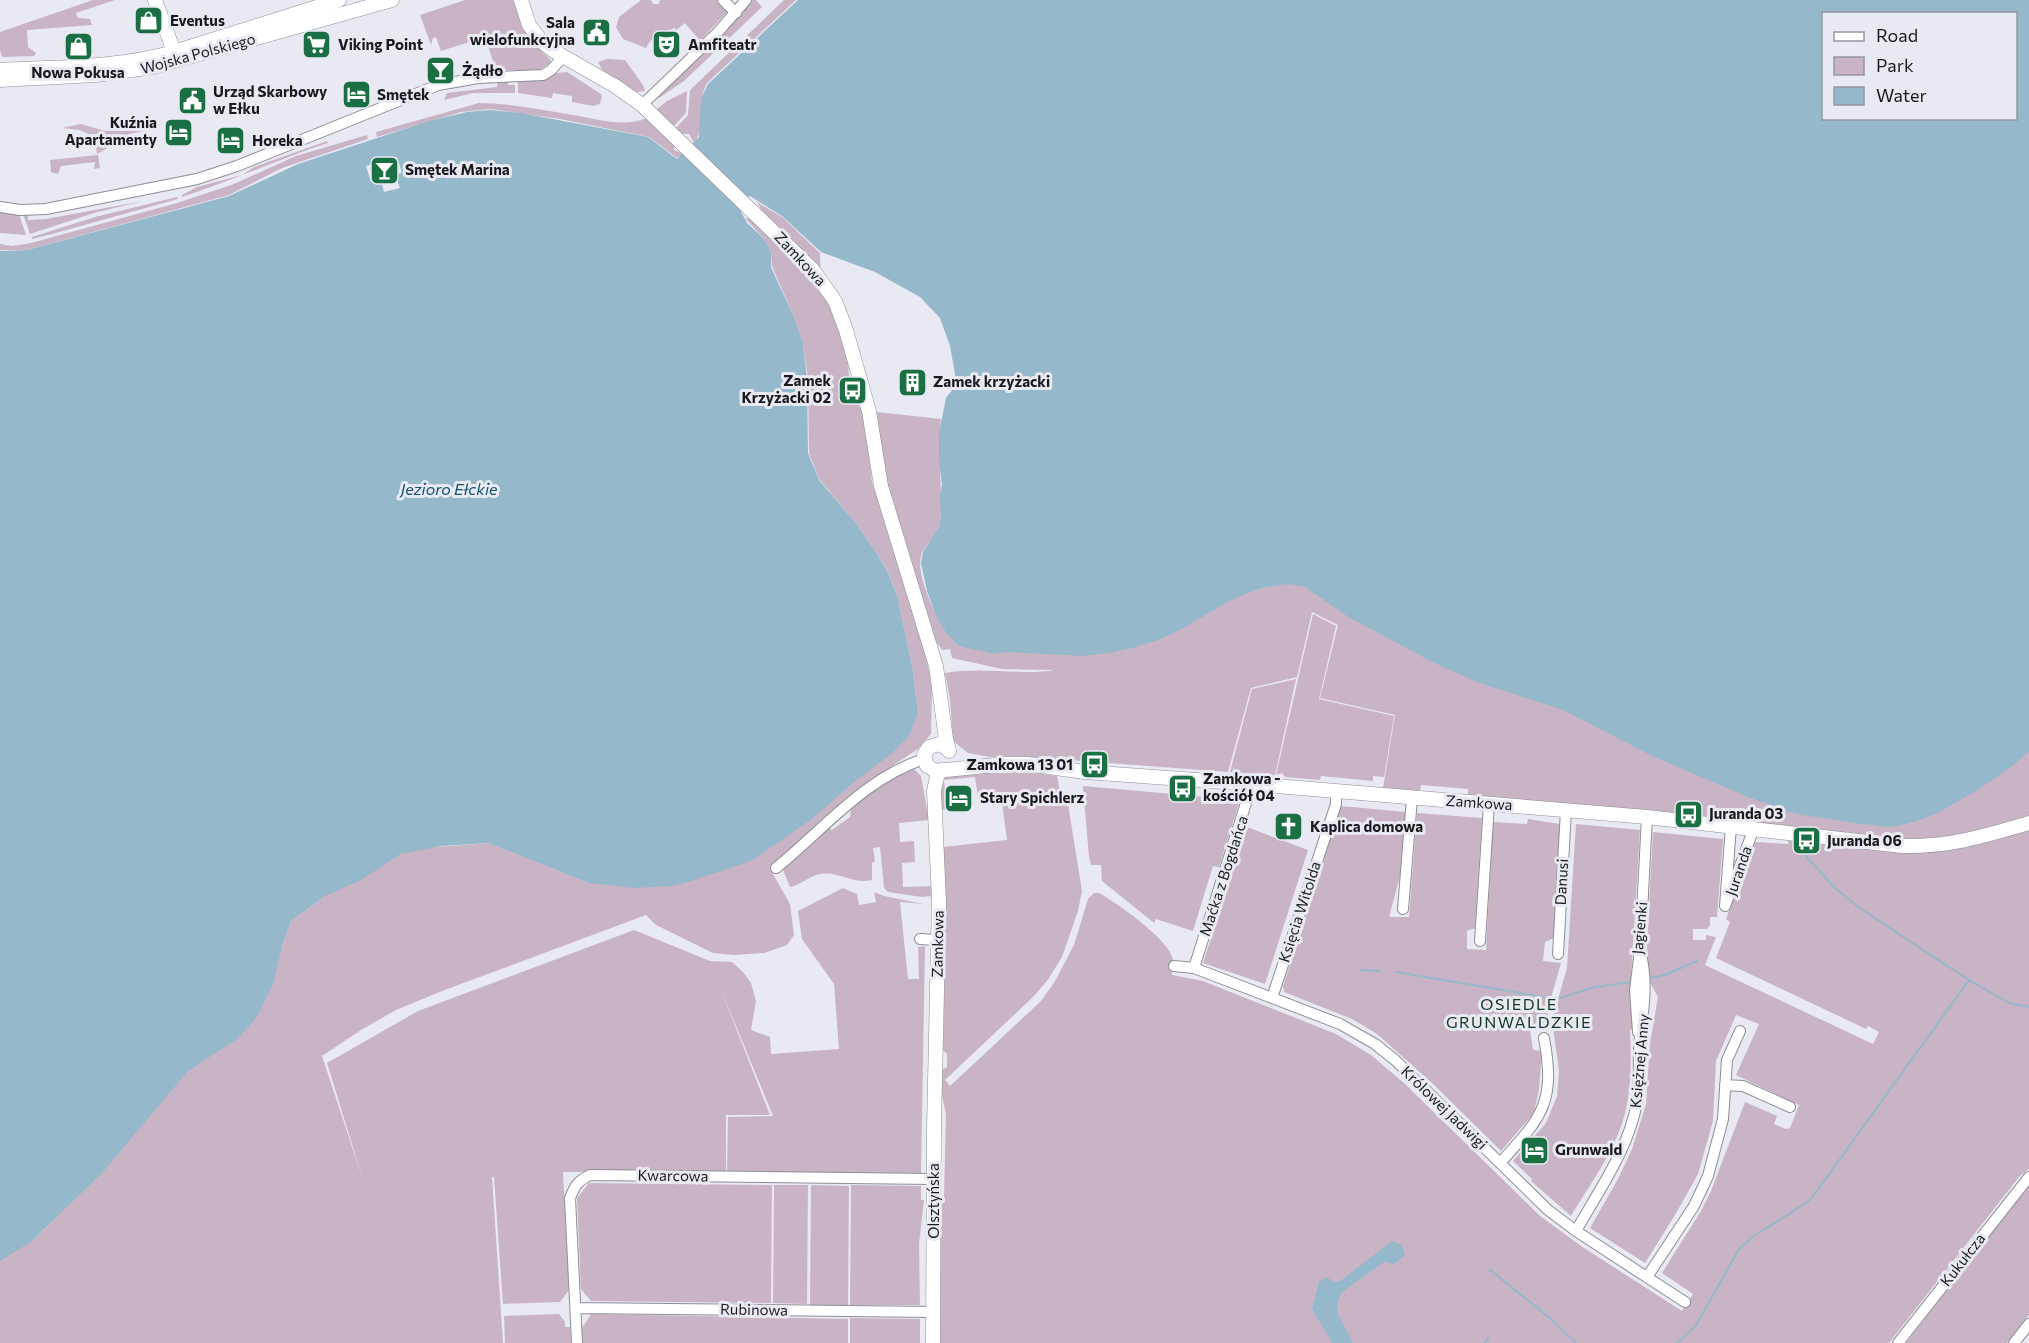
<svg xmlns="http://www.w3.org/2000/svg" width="2029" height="1343" font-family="Commissioner,sans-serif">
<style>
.green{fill:#c9b4c5}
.water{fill:#95b8cb;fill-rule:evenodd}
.pier{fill:#e8e9f3}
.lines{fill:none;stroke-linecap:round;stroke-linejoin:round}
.stream{stroke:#95b8cb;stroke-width:2}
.street-casing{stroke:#8d8e97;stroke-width:12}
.secondary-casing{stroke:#8d8e97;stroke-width:15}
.street{stroke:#fff;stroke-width:10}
.secondary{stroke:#fff;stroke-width:14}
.labels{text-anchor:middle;stroke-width:6;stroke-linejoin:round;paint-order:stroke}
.poi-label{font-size:15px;font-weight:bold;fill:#1a1a1e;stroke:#e8e9f3;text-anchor:start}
.street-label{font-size:15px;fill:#1a1a1e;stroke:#e8e9f3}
.water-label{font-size:16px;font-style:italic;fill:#11526d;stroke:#e8e9f3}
.neighbourhood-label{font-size:16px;letter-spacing:1.5px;fill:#113821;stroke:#e8e9f3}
</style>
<rect width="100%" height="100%" fill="#e8e9f3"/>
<path class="green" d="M93,0h22l-39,13 2,5 12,1 2,6 -65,5 1,17 8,6 -2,3 -32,1 -2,-7v-18z
M465,0h48l10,27 15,19 -1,1 13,12v4l-11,7h-43l-11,-33 -44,14 -5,-14 -3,1 -2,7 -11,-30z
M641,0h10l2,4h6l1,-4h57l10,12 -27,29 -15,-18 -9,7 -2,-3 -1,2c-12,2 -21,7 -27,19l-23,-9 -7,-12 3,-10z
M751,0h5l6,7 -78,74 -25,17 -2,-3z
M784,0h12l-89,83c-11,20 0,44 -13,60l-5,-9h-7l-6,-6 12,-13 2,-25z
M607,59l18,1 18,25 2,6 -8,1 -34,-21 -5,-9z
M567,72l34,22 1,3 -2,7 -7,2 -21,-4v-6l-19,-3 -1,5 -34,-5v-12l38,-8z
M508,81v4h7v8h-42l-29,7 3,-7 50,-6 1,-5z
M687,91l-1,22 -12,13 -17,-17 10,-8z
M479,103c31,0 63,7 94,12 24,4 51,13 74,3l27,25v7l9,4 -6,4 -28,-21 -89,-18 -69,-10 -30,3 -84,25 -1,-5z
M157,119l2,9 -30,6 1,10 -19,2 -14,8 -2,-17 -15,-7 -18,-2 19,-4 24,7 29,-2v-7z
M367,135l1,4 -86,29 -53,27 -202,55h-27v-6l12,2 19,-3 146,-40 57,-19 62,-28z
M327,141l1,2c-50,16 -96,38 -146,54v-2l15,-8 45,-12 12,-8z
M98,155l2,13 -6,1 1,-7 -34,4 -3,8 -7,-2 -1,-12z
M177,197l1,2 -126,35 -20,5v-2l63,-20z
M143,201l-49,12 -64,21 -7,-20h5v6l18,-1z
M757,202l25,15 38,36 1,37 12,23 15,44 1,21 7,23 8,13 8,68 54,174 6,29 -1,49 -13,15 -38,25 -106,90 -1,10 17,30 4,31 -7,10 -23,8 -30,2 -21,-2 -57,-28 -10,-10 -204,76 -46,19 -35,20 -39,26 41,124 -36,-117 91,-52 216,-81 76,31 22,1 11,10 8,11 5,18 -5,29 19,7 1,17 68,-5 -5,-65 -32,-45 -4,-28 45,-23 14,6 2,11 17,-3 -2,-10 10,4 40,8 -24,-2 8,77h11l-1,-32 7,-1 -4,227 -194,-1 1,-55 45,-1 -53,-129 50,128h-44v57h-163l6,118 -9,12 -57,2 -9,-127h-2l11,166h-503v-96l32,-6 19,-18 231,-277 9,-25 34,-25 46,-44 119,-9 99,40 329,-171 -6,-46 -14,-67 -10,-28 -12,-19 -21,-30 -36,-43 -10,-26 -1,-75 -5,-34 -10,-29 -21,-49 -1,-15 -8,-13 -18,-20 6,1 10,-10z
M0,211l19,3 7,21 -26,-2z
M877,412l64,7c-4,32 1,64 0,96 0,15 -11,25 -18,36 -11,19 13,64 23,82l22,7 274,-67 787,101v495l-10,8 -130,166h-952l1,-145 6,-1 2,-83 -4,-18v-26l5,-3v-13l-4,-4 2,-97 -3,-106 65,-7 -6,-45 -23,2 -3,-20 -31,3 3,30 -6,-1 -3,-17 6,-17 77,-4 36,5 5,26 6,2 14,87 -4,20 -16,46 -15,24 -14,16 -88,83 5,6 90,-84 14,-19 20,-38 14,-46 6,-6h5c17,9 72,48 74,67 1,4 -1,10 -1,15l31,6 133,53 35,21 34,29 135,132 44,32 98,63 11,-17 -31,-21 39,-62 10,-20 34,-89 32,14 -3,8 12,5 4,-1 9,-23 -63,-30 23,-51 -23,-9 -20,46 -3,60 -15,53 -23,41 -30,48 -55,-35 28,-49 14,-30 14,-45 4,-61 8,-46 -9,-16 -2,-37 6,-112 70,7 -6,78h-7v8l-3,4h-14v11h13v-5l10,2 -11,28 168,79 6,-12 -11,-6 -2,3 -150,-71 14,-36 -4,-3 29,-77 33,2 1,-7 -321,-42v-6l-47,-4 -1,6 -37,-3 12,-73 -75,-17 18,-73 -26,-13 -15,65 -46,11 -23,84 -212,-16 -26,1 -22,-4 -15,-12 -3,-42 -5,-26c37,-7 75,3 110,-3l-53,-1 -50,-11 -2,-9 -8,1 -8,-12 -51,-161z
M1313,614l23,12 -17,73 75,17 -10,61 -11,-1v5l-52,-5 -1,4 -35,-3 -3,-4 -6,2z
M1296,679l-21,96 -45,-3 22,-83z
M914,769l7,7 8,44 -30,3 1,19 14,-1 1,21 -13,1 1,24 30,-1 -1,10 -10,1 -34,-5 -4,-4 -4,-41 -7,1 2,13 -3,2v17c-18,5 -33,-9 -51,-6 -11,1 -20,11 -31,13l-7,-17 4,-7 40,-36 5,3 18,-13 1,-9 37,-29z
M1083,786l157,14 -21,67 -6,-1 -20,65 -37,-12 -2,4 -52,-42 -1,-16h-10l-2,-8z
M1341,806l65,6 -6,64 -11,41h20l8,-104 65,5 -7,110 -8,3v18l19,1 7,-128 34,2 1,-5 32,5 -6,114 -9,4 -2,19 18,2 -12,42 -3,22 -16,3 3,20 9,1 -3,38 -5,24 -33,38 -68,-67 -56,-50 -25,-15 -68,-27 -1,-6z
M1576,824l64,6 -9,148 2,51 -3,1c1,28 2,56 -5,83 -9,37 -35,71 -54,103l-40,-35 1,-2 -19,-18 33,-38 11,-27 2,-25 -7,-51 15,-52z
M1247,827l61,23 -43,134 -62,-21z
M589,1183l183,2 -1,118 -180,-2 -10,-12 -4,-91z
M774,1185h34l-1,119 -34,-1z
M811,1185l38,1 -1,120 -38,-1z
M851,1185l70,1v14h3l-5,44 1,61h-70z
M2029,1185v130l-22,28h-101z
M559,1314l6,8v5h5l1,16h-66l-1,-27z
M591,1314l257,5v24h-266v-15z
M850,1318l70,1v24h-70z"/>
<path class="water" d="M798,0h1231v751l-14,13 -34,24 -45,26 -23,8 -22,5 -30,-3 -65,-10 -48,-17 -96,-41 -89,-46 -86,-28 -45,-20 -85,-46 -42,-29 -16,-3 -28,4 -30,12 -51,30 -22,10 -25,8 -25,5 -25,3 -76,-4 -12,2 -36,-8 -13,-13 -9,-15 -10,-27 -6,-28 2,-11 16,-25 2,-11 -1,-21 2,-10 -3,-24v-28l7,-35 7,-9 2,-15 -5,-28 -10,-28 -20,-21 -45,-25 -54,-20 -39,-36 -32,-20 -7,3 -3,11 7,13 16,15 8,13v16l22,48 10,28 4,35 1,75 11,27 36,42 21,30 12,20 10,27 14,67 6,46 -9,24 -18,18 -37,28 -42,37 -61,42 -66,22 -15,3 -35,2 -46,-5 -100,-40 -47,3 -42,8 -39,26 -36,16 -34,25 -9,25 -9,38 -16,33 -20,22 -49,32 -86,102 -70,68 -32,20v-1010l27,-1 202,-54 69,-32 131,-43 38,-9 24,-2 30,3 127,24 29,22 22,-22 2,-38 7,-15zM1824,14h192v104h-192z
M1392,1241l9,3 4,11 -11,9 -10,-2 -43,31 -4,11 1,10 15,29h-21l-20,-34 7,-27 7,-5 7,4 6,1z"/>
<path class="pier" d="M397,157l5,16 -7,2 1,4 -5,2 6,-1 3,8 -16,4 -2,-8 6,-3 -8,2 -2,-3 -7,2 -5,-16z"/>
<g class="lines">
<path class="stream" d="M1794,841l2,4 38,42 24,20 111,73 40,23 20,4
M1360,970l20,1
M1396,972l153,26
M1650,978l15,-3 32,-14
M1560,998l35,-11 36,-5
M1490,1270l61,49 25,24
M1484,1343l5,-5
M1677,1343l18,-16 44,-78 15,-13 55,-35 10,-13 150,-208"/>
<defs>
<path id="street" d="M723,0l13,13
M642,105l76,-73 28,-32
M0,207l20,3 26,-1 151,-30 40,-13 201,-81 40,-7 65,-3 8,-5 12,-13
M1731,826l-6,80 29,-78
M776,868c47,-38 89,-90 148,-109
M1403,909l9,-111
M920,939l18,1
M1480,941l9,-137
M1558,954l8,-144
M1174,966l20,2 146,56 35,20 20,16 153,150 28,21 109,71
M1194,968l58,-184
M1272,998l64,-194v-13
M1638,1032l-3,-42 5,-40 7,-133
M1725,1085l18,1 47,21
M1500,1163c42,-46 56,-60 44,-125
M1576,1231c23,-41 53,-82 61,-129 4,-22 0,-43 3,-65 4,-30 8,-56 0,-87
M1647,1277l47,-71 14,-30 15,-57 4,-59 13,-29
M576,1308l357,4
M577,1343l-7,-145c5,-13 8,-17 20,-23l344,4
M1898,1343l131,-166
M2014,1343l15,-19"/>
<path id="secondary" d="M155,0l22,60
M521,0l8,25 13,17 12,9 61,35 27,19 171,165 22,31 11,29 23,81 12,75 55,180 10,73 3,12
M0,70c58,-3 117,-2 174,-18l165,-52
M0,80l96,-5 57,-8 239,-67
M948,749l-9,-5 -10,3 -5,8 3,11 9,5 69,-7h22l58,8 167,12 395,33 255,29c47,1 83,-10 127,-23
M933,1343l1,-216 5,-226 -5,-110 3,-14 4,-7"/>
</defs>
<use href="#street" class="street-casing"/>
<use href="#secondary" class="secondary-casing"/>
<use href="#street" class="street"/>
<use href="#secondary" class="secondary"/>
</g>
<defs>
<symbol id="shop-square" viewBox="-11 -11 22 22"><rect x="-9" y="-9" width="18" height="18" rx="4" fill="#1b7043" stroke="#e8e9f3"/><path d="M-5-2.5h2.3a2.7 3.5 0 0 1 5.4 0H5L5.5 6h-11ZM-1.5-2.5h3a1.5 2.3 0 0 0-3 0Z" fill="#fff"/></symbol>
<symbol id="civic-square" viewBox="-11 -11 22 22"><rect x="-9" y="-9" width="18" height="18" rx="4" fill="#1b7043" stroke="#e8e9f3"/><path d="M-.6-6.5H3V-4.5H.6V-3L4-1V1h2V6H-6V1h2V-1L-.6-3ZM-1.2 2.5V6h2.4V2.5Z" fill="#fff"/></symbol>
<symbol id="supermarket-square" viewBox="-11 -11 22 22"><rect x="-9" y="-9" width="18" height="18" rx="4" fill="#1b7043" stroke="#e8e9f3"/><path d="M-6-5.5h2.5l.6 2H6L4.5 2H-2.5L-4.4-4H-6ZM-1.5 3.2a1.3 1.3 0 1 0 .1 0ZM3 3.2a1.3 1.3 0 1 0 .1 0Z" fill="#fff"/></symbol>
<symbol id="theatre-square" viewBox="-11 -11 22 22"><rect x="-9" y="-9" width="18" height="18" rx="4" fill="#1b7043" stroke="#e8e9f3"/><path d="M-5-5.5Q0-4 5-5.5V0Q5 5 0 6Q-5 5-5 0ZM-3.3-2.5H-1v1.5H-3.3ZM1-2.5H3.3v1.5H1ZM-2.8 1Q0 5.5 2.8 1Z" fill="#fff"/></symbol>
<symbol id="bar-square" viewBox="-11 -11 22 22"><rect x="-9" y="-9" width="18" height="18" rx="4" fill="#1b7043" stroke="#e8e9f3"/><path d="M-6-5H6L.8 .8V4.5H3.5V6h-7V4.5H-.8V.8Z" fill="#fff"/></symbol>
<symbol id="hotel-square" viewBox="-11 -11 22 22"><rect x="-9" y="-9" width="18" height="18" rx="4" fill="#1b7043" stroke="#e8e9f3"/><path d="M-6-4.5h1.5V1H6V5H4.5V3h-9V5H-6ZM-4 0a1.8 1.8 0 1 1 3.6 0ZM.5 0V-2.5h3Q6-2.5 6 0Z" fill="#fff"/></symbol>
<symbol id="building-square" viewBox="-11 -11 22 22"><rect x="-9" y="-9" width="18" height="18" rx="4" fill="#1b7043" stroke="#e8e9f3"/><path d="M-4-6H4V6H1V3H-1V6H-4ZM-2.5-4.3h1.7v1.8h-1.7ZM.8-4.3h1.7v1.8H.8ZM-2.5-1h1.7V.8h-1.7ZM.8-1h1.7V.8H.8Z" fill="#fff"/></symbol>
<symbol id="bus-square" viewBox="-11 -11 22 22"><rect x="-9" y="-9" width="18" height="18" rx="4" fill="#1b7043" stroke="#e8e9f3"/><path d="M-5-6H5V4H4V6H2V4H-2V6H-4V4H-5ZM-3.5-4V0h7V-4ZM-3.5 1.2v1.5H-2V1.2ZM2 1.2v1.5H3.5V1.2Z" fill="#fff"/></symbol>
<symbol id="church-square" viewBox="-11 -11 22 22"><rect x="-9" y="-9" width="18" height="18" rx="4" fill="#1b7043" stroke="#e8e9f3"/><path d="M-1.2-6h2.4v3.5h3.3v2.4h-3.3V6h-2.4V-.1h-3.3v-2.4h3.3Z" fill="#fff"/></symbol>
</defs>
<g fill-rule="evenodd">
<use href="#shop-square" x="132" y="4" width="33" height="33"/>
<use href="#civic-square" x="580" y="16" width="33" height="33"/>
<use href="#supermarket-square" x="300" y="28" width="33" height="33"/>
<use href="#theatre-square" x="650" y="28" width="33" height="33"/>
<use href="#shop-square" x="62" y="30" width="33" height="33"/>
<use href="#bar-square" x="424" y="54" width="33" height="33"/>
<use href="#hotel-square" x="340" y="78" width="33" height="33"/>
<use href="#civic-square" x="176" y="84" width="33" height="33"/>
<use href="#hotel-square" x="162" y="116" width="33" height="33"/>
<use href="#hotel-square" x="214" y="124" width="33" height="33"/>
<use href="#bar-square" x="368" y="154" width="33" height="33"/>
<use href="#building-square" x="896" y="366" width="33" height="33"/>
<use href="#bus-square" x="836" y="374" width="33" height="33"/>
<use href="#bus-square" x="1078" y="748" width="33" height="33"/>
<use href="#bus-square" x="1166" y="772" width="33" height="33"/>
<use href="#hotel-square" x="942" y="782" width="33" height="33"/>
<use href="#bus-square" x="1672" y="798" width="33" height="33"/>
<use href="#church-square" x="1272" y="810" width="33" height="33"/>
<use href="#bus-square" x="1790" y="824" width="33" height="33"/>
<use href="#hotel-square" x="1518" y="1134" width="33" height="33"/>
</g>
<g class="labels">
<g class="poi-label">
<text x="170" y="26">Eventus</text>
<text x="575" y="28" text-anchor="end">Sala<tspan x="575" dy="17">wielofunkcyjna</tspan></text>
<text x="338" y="50">Viking Point</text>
<text x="688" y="50">Amfiteatr</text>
<text x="462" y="76">Żądło</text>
<text x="78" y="78" text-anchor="middle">Nowa Pokusa</text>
<text x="213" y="97">Urząd Skarbowy<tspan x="213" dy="17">w Ełku</tspan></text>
<text x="377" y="100">Smętek</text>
<text x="157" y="128" text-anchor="end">Kuźnia<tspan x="157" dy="17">Apartamenty</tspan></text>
<text x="252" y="146">Horeka</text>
<text x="405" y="175">Smętek Marina</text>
<text x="831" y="386" text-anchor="end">Zamek<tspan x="831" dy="17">Krzyżacki 02</tspan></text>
<text x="933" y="387">Zamek krzyżacki</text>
<text x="1073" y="770" text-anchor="end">Zamkowa 13 01</text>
<text x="1203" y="784">Zamkowa -<tspan x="1203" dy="17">kościół 04</tspan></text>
<text x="980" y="803">Stary Spichlerz</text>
<text x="1709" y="819">Juranda 03</text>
<text x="1310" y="832">Kaplica domowa</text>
<text x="1827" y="846">Juranda 06</text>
<text x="1555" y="1155">Grunwald</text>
</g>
<g class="street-label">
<text transform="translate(198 54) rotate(-15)" y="5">Wojska Polskiego</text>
<text transform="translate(800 259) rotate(47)" y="5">Zamkowa</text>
<text transform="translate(1479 803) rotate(4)" y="5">Zamkowa</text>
<text transform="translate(1739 871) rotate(-71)" y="5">Juranda</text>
<text transform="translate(1224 876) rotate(-72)" y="5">Maćka z Bogdańca</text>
<text transform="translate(1562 882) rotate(-87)" y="5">Danusi</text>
<text transform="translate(1300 912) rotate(-72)" y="5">Księcia Witolda</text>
<text transform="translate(1640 928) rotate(-85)" y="5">Jagienki</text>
<text transform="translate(938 944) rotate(-89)" y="5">Zamkowa</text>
<text transform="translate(1640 1061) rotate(-85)" y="5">Księżnej Anny</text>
<text transform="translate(1444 1108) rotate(44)" y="5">Królowej Jadwigi</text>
<text transform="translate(673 1176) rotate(1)" y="5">Kwarcowa</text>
<text transform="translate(934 1201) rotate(-90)" y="5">Olsztyńska</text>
<text transform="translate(1963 1260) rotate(-52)" y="5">Kukułcza</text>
<text transform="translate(754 1310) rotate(1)" y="5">Rubinowa</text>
</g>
<g class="water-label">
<text x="449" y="495">Jezioro Ełckie</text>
</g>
<g class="neighbourhood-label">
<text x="1519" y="1010">OSIEDLE<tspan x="1519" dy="18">GRUNWALDZKIE</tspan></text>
</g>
</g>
<rect x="1822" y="12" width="195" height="108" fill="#e8e9f3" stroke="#96969e" stroke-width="1.5"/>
<rect x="1834" y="32" width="30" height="9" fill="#ffffff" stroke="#96969e" stroke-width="1.5"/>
<text x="1876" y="42" font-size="18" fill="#1a1a1e">Road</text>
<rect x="1834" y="57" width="30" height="18" fill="#c9b4c5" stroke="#96969e" stroke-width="1.5"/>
<text x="1876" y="72" font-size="18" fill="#1a1a1e">Park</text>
<rect x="1834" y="87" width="30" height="18" fill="#95b8cb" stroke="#96969e" stroke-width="1.5"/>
<text x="1876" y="102" font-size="18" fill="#1a1a1e">Water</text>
</svg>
